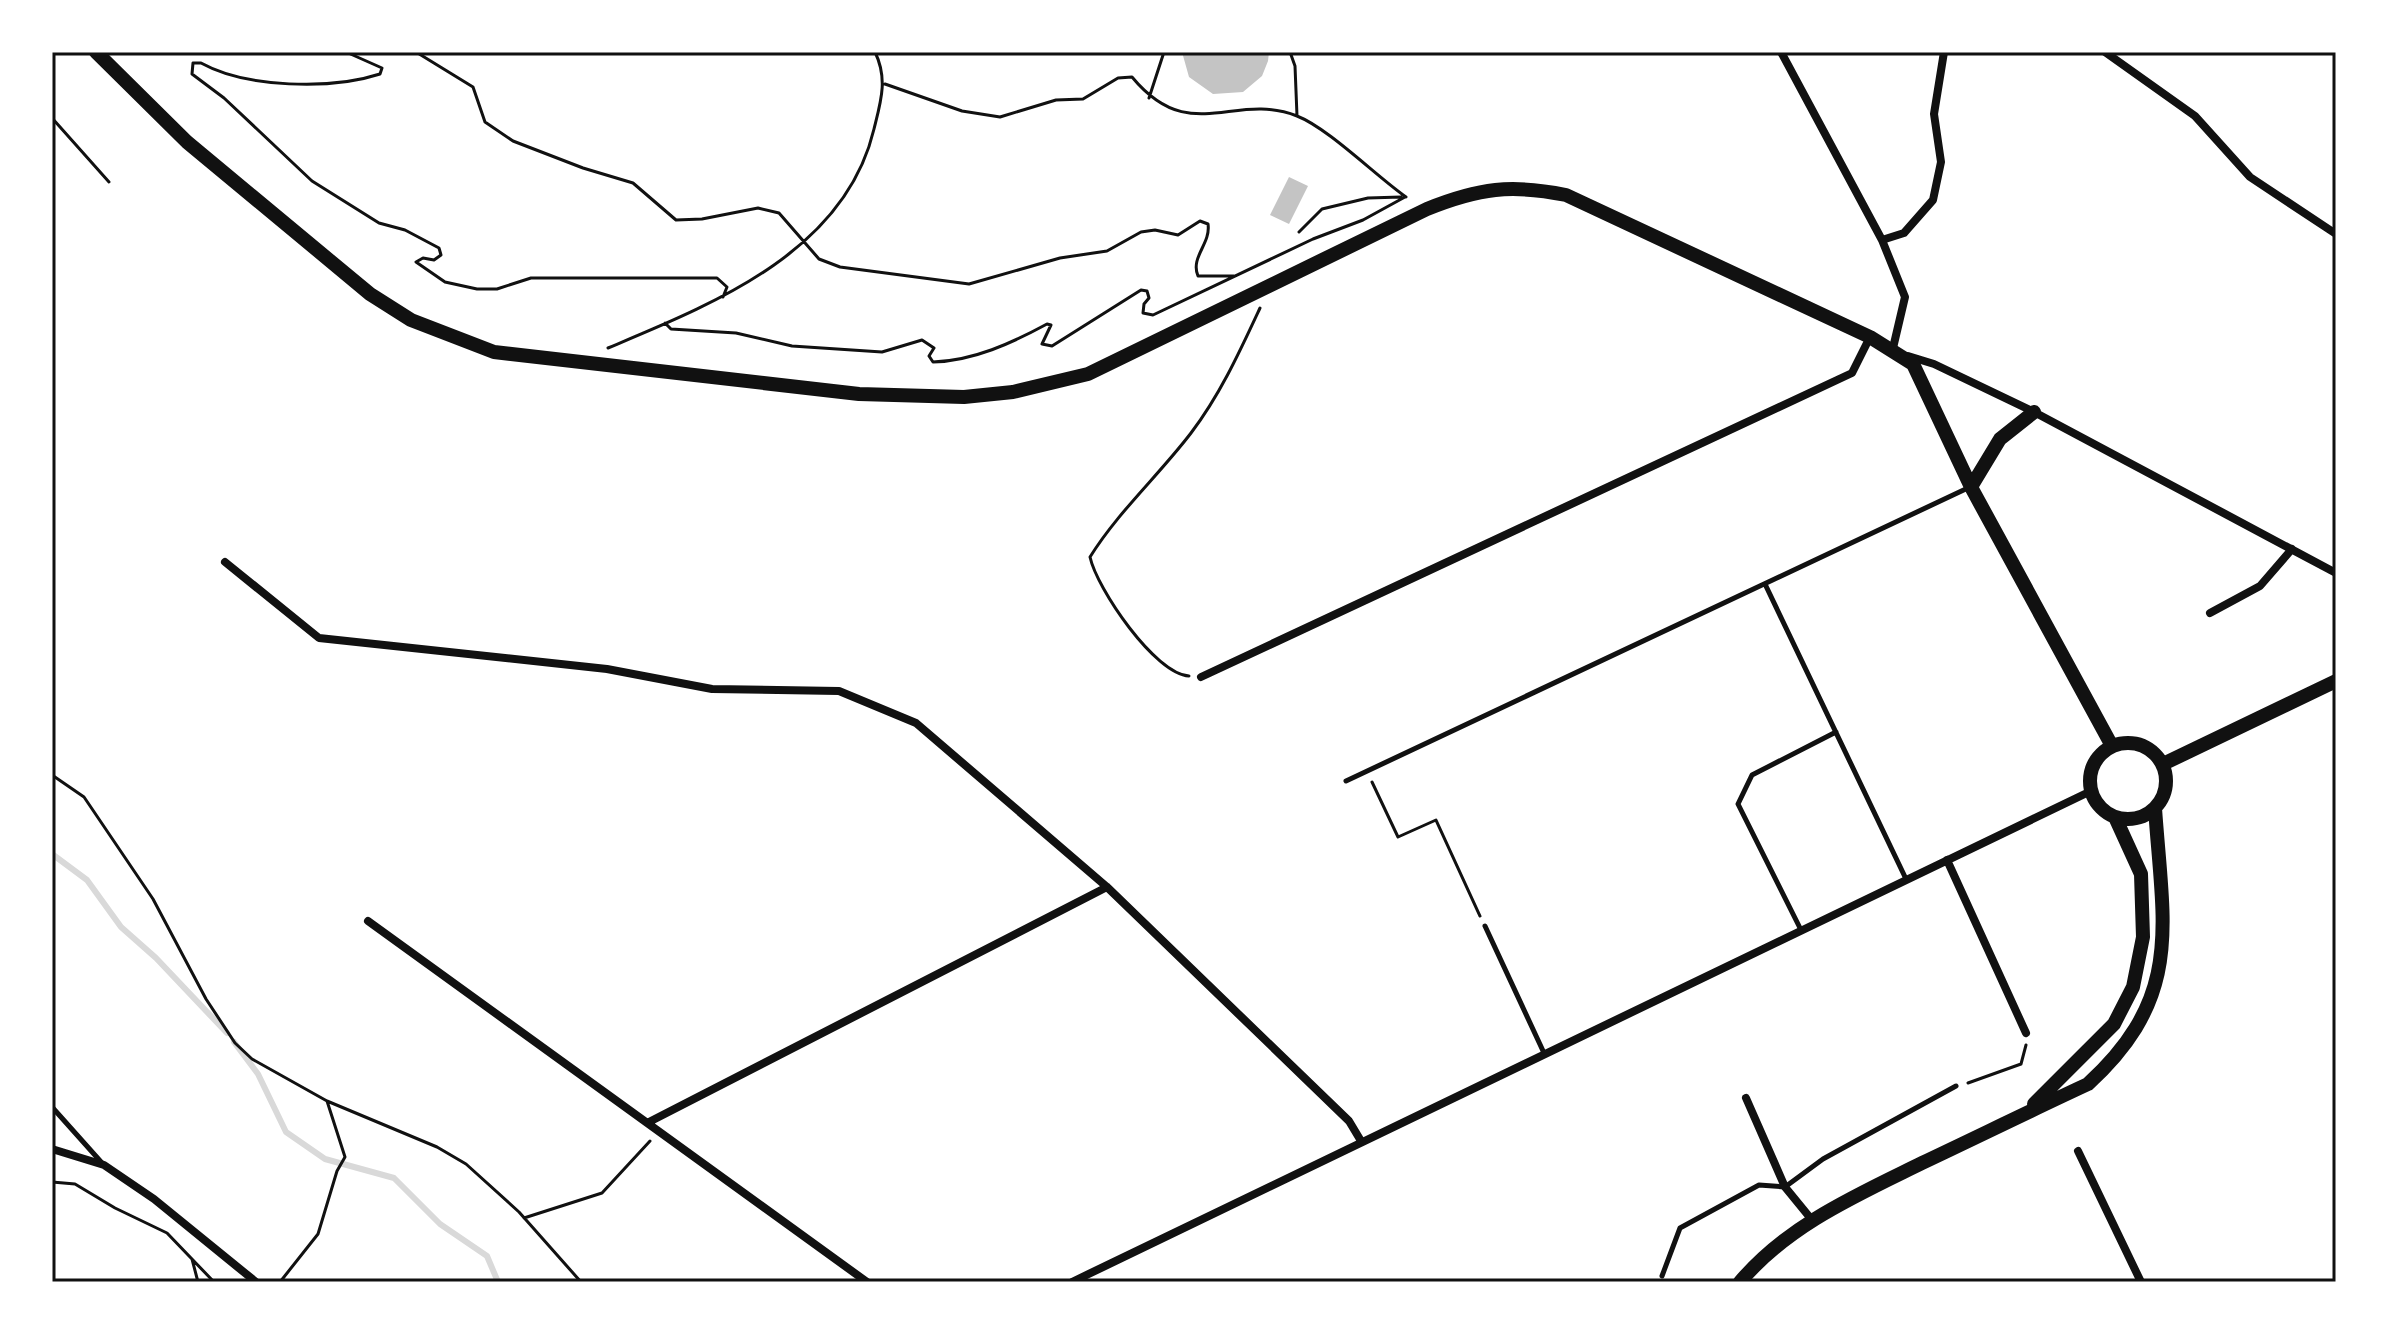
<svg xmlns="http://www.w3.org/2000/svg" width="2388" height="1334" font-family="'Alegreya Sans',sans-serif">
<style>
.lines{fill:none;stroke-linecap:round;stroke-linejoin:round}
.stream{stroke:#d9d9d9;stroke-width:6}
.building{fill:#c4c4c4}
.path{stroke:#111;stroke-width:3}
.service{stroke:#111;stroke-width:5}
.minor{stroke:#111;stroke-width:8}
.secondary{stroke:#111;stroke-width:14}
.neatline{fill:none;stroke:#111;stroke-width:3}
</style>
<rect width="100%" height="100%" fill="#fff"/>
<g class="lines">
<path class="stream" d="M52,854l35,26 34,47 35,31 71,75
M234,1042l24,32 28,58 39,27 69,19 46,46 47,32 11,26"/>
</g>
<path class="building" d="M1182,52h87l-1,9 -6,15 -19,16 -30,2 -24,-17z
M1289,177l19,9 -19,38 -19,-9z"/>
<g class="lines">
<path class="path" d="M346,52l36,16 -2,6c-49,16 -134,14 -179,-11h-8l-1,11 32,24 88,83 67,42 26,7 34,18 2,7 -7,5 -11,-2 -7,4 29,20 32,7h20l34,-11h186l10,9 -4,10
M416,52l57,35 12,35 28,19 70,27 50,15 43,37 26,-1 56,-11 21,5 40,46 21,8 129,17 91,-26 47,-7 34,-19 14,-2 23,5 22,-14 8,3c3,20 -18,33 -10,52h36
M1290,52l5,14 2,50
M885,84l77,27 38,6 56,-17 27,-1 35,-21 14,-1c58,70 101,14 165,39 31,12 79,60 109,81
M1149,98l15,-46
M52,118l57,64
M1299,232l23,-23 46,-11 33,-1
M665,323l6,6 65,4 56,13 90,6 40,-12 12,8 -5,8 4,6c40,-1 79,-19 114,-38l4,1 -9,19 10,2 89,-56 6,1 2,7 -5,6 -1,9 10,2 160,-76 50,-19 42,-23
M608,348c105,-44 237,-96 266,-219 7,-28 14,-50 1,-77
M1189,676c-34,-2 -92,-87 -99,-119 28,-45 69,-82 101,-124 29,-38 49,-82 69,-125
M52,775l32,22 69,102 53,100 29,44 17,16 75,42 110,46 29,17 53,48 62,70
M1372,782l26,55 38,-17 44,96
M1968,1083l53,-19 5,-19
M52,1182l23,2 40,24 52,25 47,49
M524,1218l78,-25 48,-52
M192,1259l6,23
M280,1282l38,-48 19,-63 8,-14 -18,-56"/>
<path class="service" d="M1765,584l141,295
M1346,781l624,-294
M1485,926l59,127
M1801,930l-63,-126 14,-29 84,-43
M52,1107l50,56
M1662,1276l18,-48 79,-43 26,2 38,-28 133,-73"/>
<path class="minor" d="M1781,52l101,188 23,57 -12,51
M2105,52l90,64 55,61 86,57
M1882,240l22,-7 29,-33 8,-38 -7,-48 10,-62
M1908,356l26,8 100,48 302,161
M225,562l94,76 288,31 105,20 127,2 77,32 191,164 242,234 12,20
M2210,613l50,-27 32,-37
M1201,677l651,-304 18,-36
M1947,860l79,173
M368,921l499,361
M1746,1098l39,89 27,33
M649,1122l458,-235
M52,1149l52,16 50,34 102,83
M2078,1151l63,131
M1072,1282l1019,-491"/>
<path class="secondary" d="M96,52l91,90 183,152 41,26 83,32 365,42 105,3 49,-5 75,-18 339,-165c52,-21 84,-25 139,-14l304,142 43,27 58,123 141,259
M1971,487l29,-48 34,-27
M2090 781a38 38 0 1 1 76 0a38 38 0 1 1-76 0Z
M2163,764l173,-83
M2034,1104l80,-80 19,-37 10,-50 -2,-63 -26,-57
M1740,1282c48,-57 117,-87 182,-119 55,-26 110,-53 166,-79 96,-88 75,-158 67,-276"/>
</g>
<rect width="2388" height="1334" fill="none" stroke="#ffffff" stroke-width="108"/>
<rect x="54" y="54" width="2280" height="1226" class="neatline"/>
</svg>
